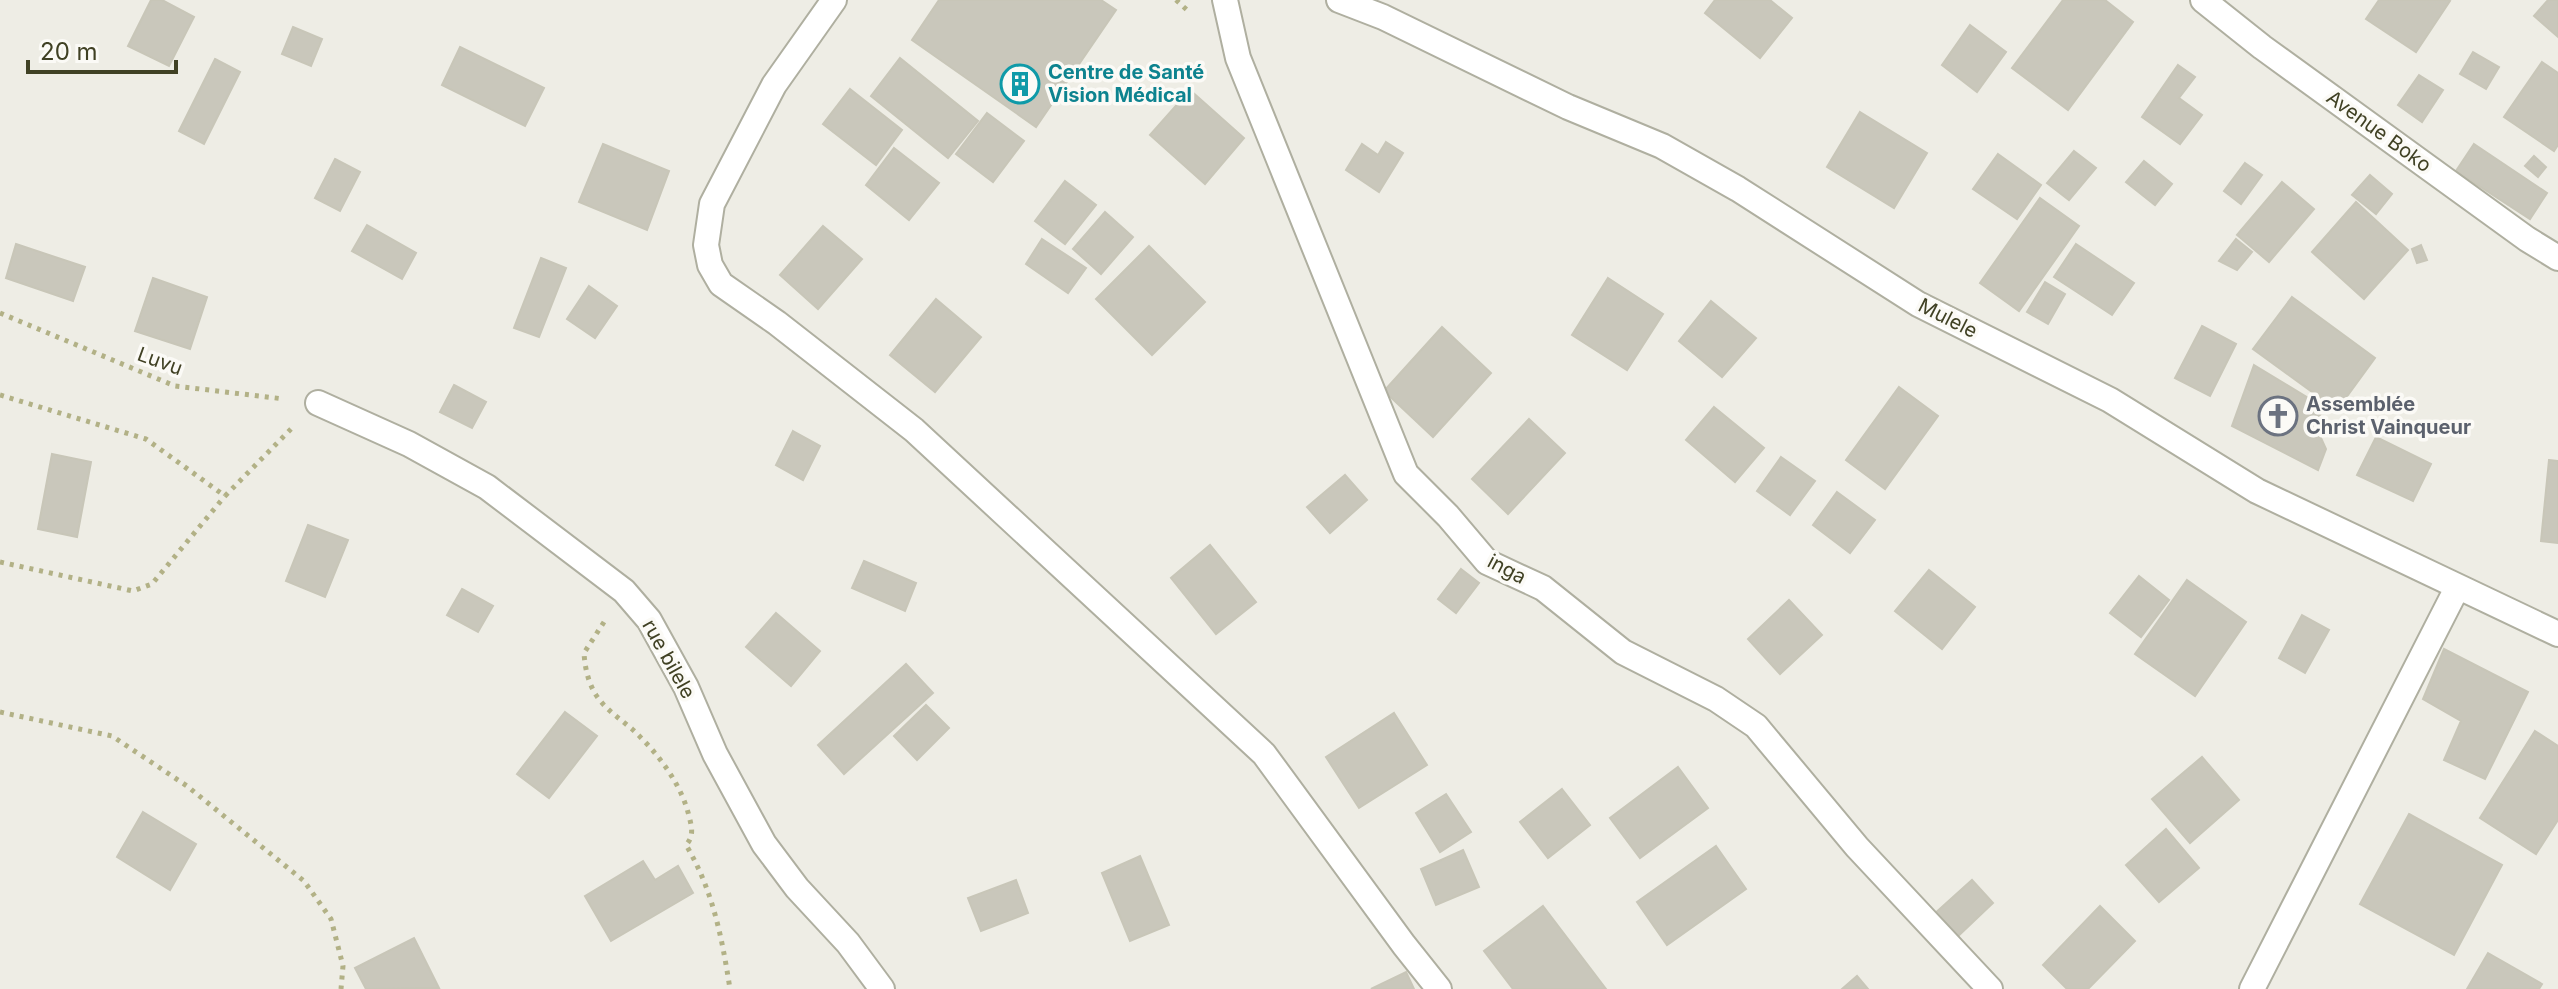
<svg xmlns="http://www.w3.org/2000/svg" width="2558" height="989" font-family="Inter,sans-serif">
<style>
.building{fill:#c9c7bb;stroke:#c8c6b8;stroke-width:2}
.lines{fill:none;stroke-linecap:round;stroke-linejoin:round}
.street-casing{stroke:#afafa0;stroke-width:28}
.path{stroke:#b2b186;stroke-width:5;stroke-dasharray:4 6;stroke-linecap:butt}
.street{stroke:#fff;stroke-width:24}
.labels{text-anchor:middle;stroke-width:7;stroke-linejoin:round;paint-order:stroke}
.culture-label{font-size:20px;font-weight:bold;fill:#0d838f;stroke:#fbfaf6;text-anchor:start}
.street-label{font-size:20px;fill:#404124;stroke:#fbfaf6}
.worship-label{font-size:20px;font-weight:bold;fill:#5b616d;stroke:#fbfaf6;text-anchor:start}
</style>
<rect width="100%" height="100%" fill="#eeede5"/>
<path class="building" d="M151,0h11l32,17 -25,49 -41,-20z
M939,0h162l15,10 -80,117 -124,-87z
M1715,0h55l22,18 -32,40 -55,-45z
M2063,0h42l28,22 -65,88 -56,-42z
M2379,0h69l2,1 -34,51 -50,-33z
M2548,0h10v37l-24,-21z
M1970,25l36,27 -29,40 -35,-27z
M293,27l29,12 -11,27 -29,-12z
M460,47l84,41 -19,38 -83,-41z
M2473,52l26,15 -13,22 -26,-15z
M900,58l78,63 -30,37 -77,-62z
M215,59l25,13 -36,72 -25,-13z
M2542,62l16,11v72l-4,6 -50,-34z
M2178,65l17,12 -16,21 23,17 -22,29 -38,-27z
M2419,75l24,15 -21,32 -24,-17z
M850,89l52,41 -26,35 -53,-41z
M1190,90l54,48 -39,46 -55,-49z
M1860,112l67,41 -33,55 -67,-41z
M987,113l37,28 -31,41 -37,-28z
M1386,142l17,11 -24,39 -33,-22 16,-26 16,11z
M603,144l66,27 -22,59 -68,-28z
M2474,144l73,49 -17,26 -74,-48z
M894,148l45,35 -30,37 -43,-35z
M2074,151l22,17 -27,32 -22,-17z
M1998,154l43,31 -24,34 -44,-30z
M2534,156l12,11 -8,10 -13,-11z
M335,159l25,13 -20,39 -25,-13z
M2144,161l28,23 -17,21 -29,-23z
M2245,163l17,12 -21,29 -17,-13z
M2370,175l22,19 -16,20 -24,-19z
M1065,181l31,24 -31,39 -30,-23z
M2282,182l32,27 -45,53 -32,-27z
M2040,198l39,28 -60,85 -39,-28z
M2356,202l52,48 -44,49 -52,-47z
M1105,212l28,25 -32,37 -28,-25z
M367,225l49,28 -14,26 -50,-28z
M823,226l39,33 -44,50 -38,-34z
M1042,239l44,29 -18,25 -42,-29z
M2236,239l16,13 -15,18 -18,-9z
M16,244l69,23 -12,34 -67,-23z
M2076,244l58,39 -22,32 -58,-38z
M2421,245l6,15 -10,3 -5,-14z
M1149,246l56,56 -53,53 -56,-56z
M541,258l25,10 -27,69 -25,-9z
M153,278l54,19 -17,52 -55,-18z
M1608,278l55,36 -36,56 -55,-35z
M2045,282l20,12 -17,30 -21,-12z
M589,286l28,20 -22,32 -28,-19z
M2292,297l83,61 -38,52 -84,-61z
M936,299l45,38 -46,55 -45,-37z
M1711,301l45,37 -34,39 -43,-36z
M2202,326l34,18 -26,52 -35,-18z
M1442,327l49,46 -58,64 -49,-46z
M2254,365l69,42 -7,20 10,22 -8,21 -86,-44z
M454,385l32,17 -14,26 -32,-16z
M1899,387l39,29 -53,73 -39,-29z
M1714,407l50,41 -29,34 -49,-42z
M1529,419l36,34 -57,61 -36,-35z
M793,431l27,15 -17,34 -27,-15z
M2376,437l55,27 -18,37 -56,-26z
M52,454l39,8 -14,75 -39,-8z
M1781,457l34,24 -25,34 -33,-24z
M2549,460l9,1v82l-17,-2z
M1345,475l22,25 -37,33 -23,-26z
M1837,492l38,28 -25,33 -37,-28z
M308,525l40,15 -23,57 -39,-16z
M1210,545l46,57 -40,32 -45,-56z
M864,561l52,22 -11,28 -53,-23z
M1461,569l18,14 -23,30 -18,-14z
M1929,570l46,37 -33,42 -47,-38z
M2139,576l30,24 -28,37 -31,-24z
M2187,580l59,42 -51,74 -60,-42z
M462,589l31,17 -15,26 -31,-17z
M1789,600l33,35 -42,39 -32,-35z
M776,613l44,38 -29,35 -45,-39z
M2302,615l27,15 -24,43 -26,-15z
M2444,649l84,43 -43,87 -41,-19 17,-39 -38,-22z
M906,664l27,29 -89,81 -26,-29z
M926,705l23,23 -32,32 -23,-24z
M565,712l32,24 -48,62 -32,-24z
M1394,713l33,52 -68,43 -33,-51z
M2535,731l23,15v74l-22,34 -56,-36z
M2202,757l37,43 -49,43 -38,-44z
M1678,767l30,41 -68,50 -30,-40z
M1562,789l28,36 -42,33 -28,-36z
M1446,794l25,38 -31,20 -24,-39z
M143,812l53,32 -26,46 -53,-33z
M2409,814l93,51 -48,90 -94,-51z
M2166,829l33,39 -40,34 -33,-37z
M1716,846l30,43 -79,56 -30,-43z
M1463,850l16,37 -43,18 -15,-36z
M1140,856l29,69 -39,16 -28,-68z
M643,861l12,19 23,-14 15,27 -82,48 -26,-45z
M1016,880l12,33 -47,18 -13,-33z
M1972,880l21,23 -38,36 -22,-24z
M1543,906l63,83h-93l-29,-38z
M2100,906l35,35 -47,48h-21l-24,-24z
M414,938l25,50 -73,1 -11,-21z
M2488,953l54,31 -3,5h-72z
M1406,972l8,17h-43z
M1857,976l11,13h-26z"/>
<g class="lines">
<defs>
<path id="street" d="M834,0l-60,85 -62,119 -6,41 4,20 11,19 56,39 137,107 350,324 140,191 35,44
M1225,0l13,58 168,416 42,42 39,46 56,26 80,64 93,47 40,27 101,121 133,142
M1339,0l44,17 185,90 94,39 76,43 180,115 192,96 147,91 301,143
M2203,0l59,47 265,192 31,19
M318,403l91,41 78,43 137,104 25,29 37,67 29,67 49,90 33,44 51,55 34,46
M2252,989l205,-401"/>
</defs>
<use href="#street" class="street-casing"/>
<path class="path" d="M1176,0l11,10
M0,313l175,73 109,13
M0,395l146,44 79,57 66,-67
M0,562l133,29 19,-7 73,-88
M604,622l-20,31c1,15 4,29 12,42 9,14 23,23 36,34 25,23 49,54 57,87 3,12 5,20 -3,29 27,45 36,93 44,144
M0,712l112,24 75,50 117,95 27,38 12,47 -2,23"/>
<use href="#street" class="street"/>
</g>
<defs>
<symbol id="building-ring" viewBox="-11 -11 22 22"><circle r="9.5" fill="#fbfaf6" stroke="#0f9aa8" stroke-width="1.5"/><path d="M-4-6H4V6H1V3H-1V6H-4ZM-2.5-4.3h1.7v1.8h-1.7ZM.8-4.3h1.7v1.8H.8ZM-2.5-1h1.7V.8h-1.7ZM.8-1h1.7V.8H.8Z" fill="#0f9aa8"/></symbol>
<symbol id="church-ring" viewBox="-11 -11 22 22"><circle r="9.5" fill="#fbfaf6" stroke="#6b7280" stroke-width="1.5"/><path d="M-1.2-6h2.4v3.5h3.3v2.4h-3.3V6h-2.4V-.1h-3.3v-2.4h3.3Z" fill="#6b7280"/></symbol>
</defs>
<g fill-rule="evenodd">
<use href="#building-ring" x="998" y="62" width="44" height="44"/>
<use href="#church-ring" x="2256" y="394" width="44" height="44"/>
</g>
<g class="labels">
<g class="culture-label">
<text x="1048" y="79">Centre de Santé<tspan x="1048" dy="23">Vision Médical</tspan></text>
</g>
<g class="street-label">
<text transform="translate(2379 131) rotate(36)" y="7">Avenue Boko</text>
<text transform="translate(1948 318) rotate(27)" y="7">Mulele</text>
<text transform="translate(160 361) rotate(20)" y="7">Luvu</text>
<text transform="translate(1507 569) rotate(28)" y="7">inga</text>
<text transform="translate(669 659) rotate(61)" y="7">rue bilele</text>
</g>
<g class="worship-label">
<text x="2306" y="411">Assemblée<tspan x="2306" dy="23">Christ Vainqueur</tspan></text>
</g>
</g>
<path d="M28 60v12h148v-12" fill="none" stroke="#404124" stroke-width="4"/>
<text x="40" y="60" font-size="24" fill="#404124" stroke="#fbfaf6" stroke-width="6" paint-order="stroke">20 m</text>
</svg>
